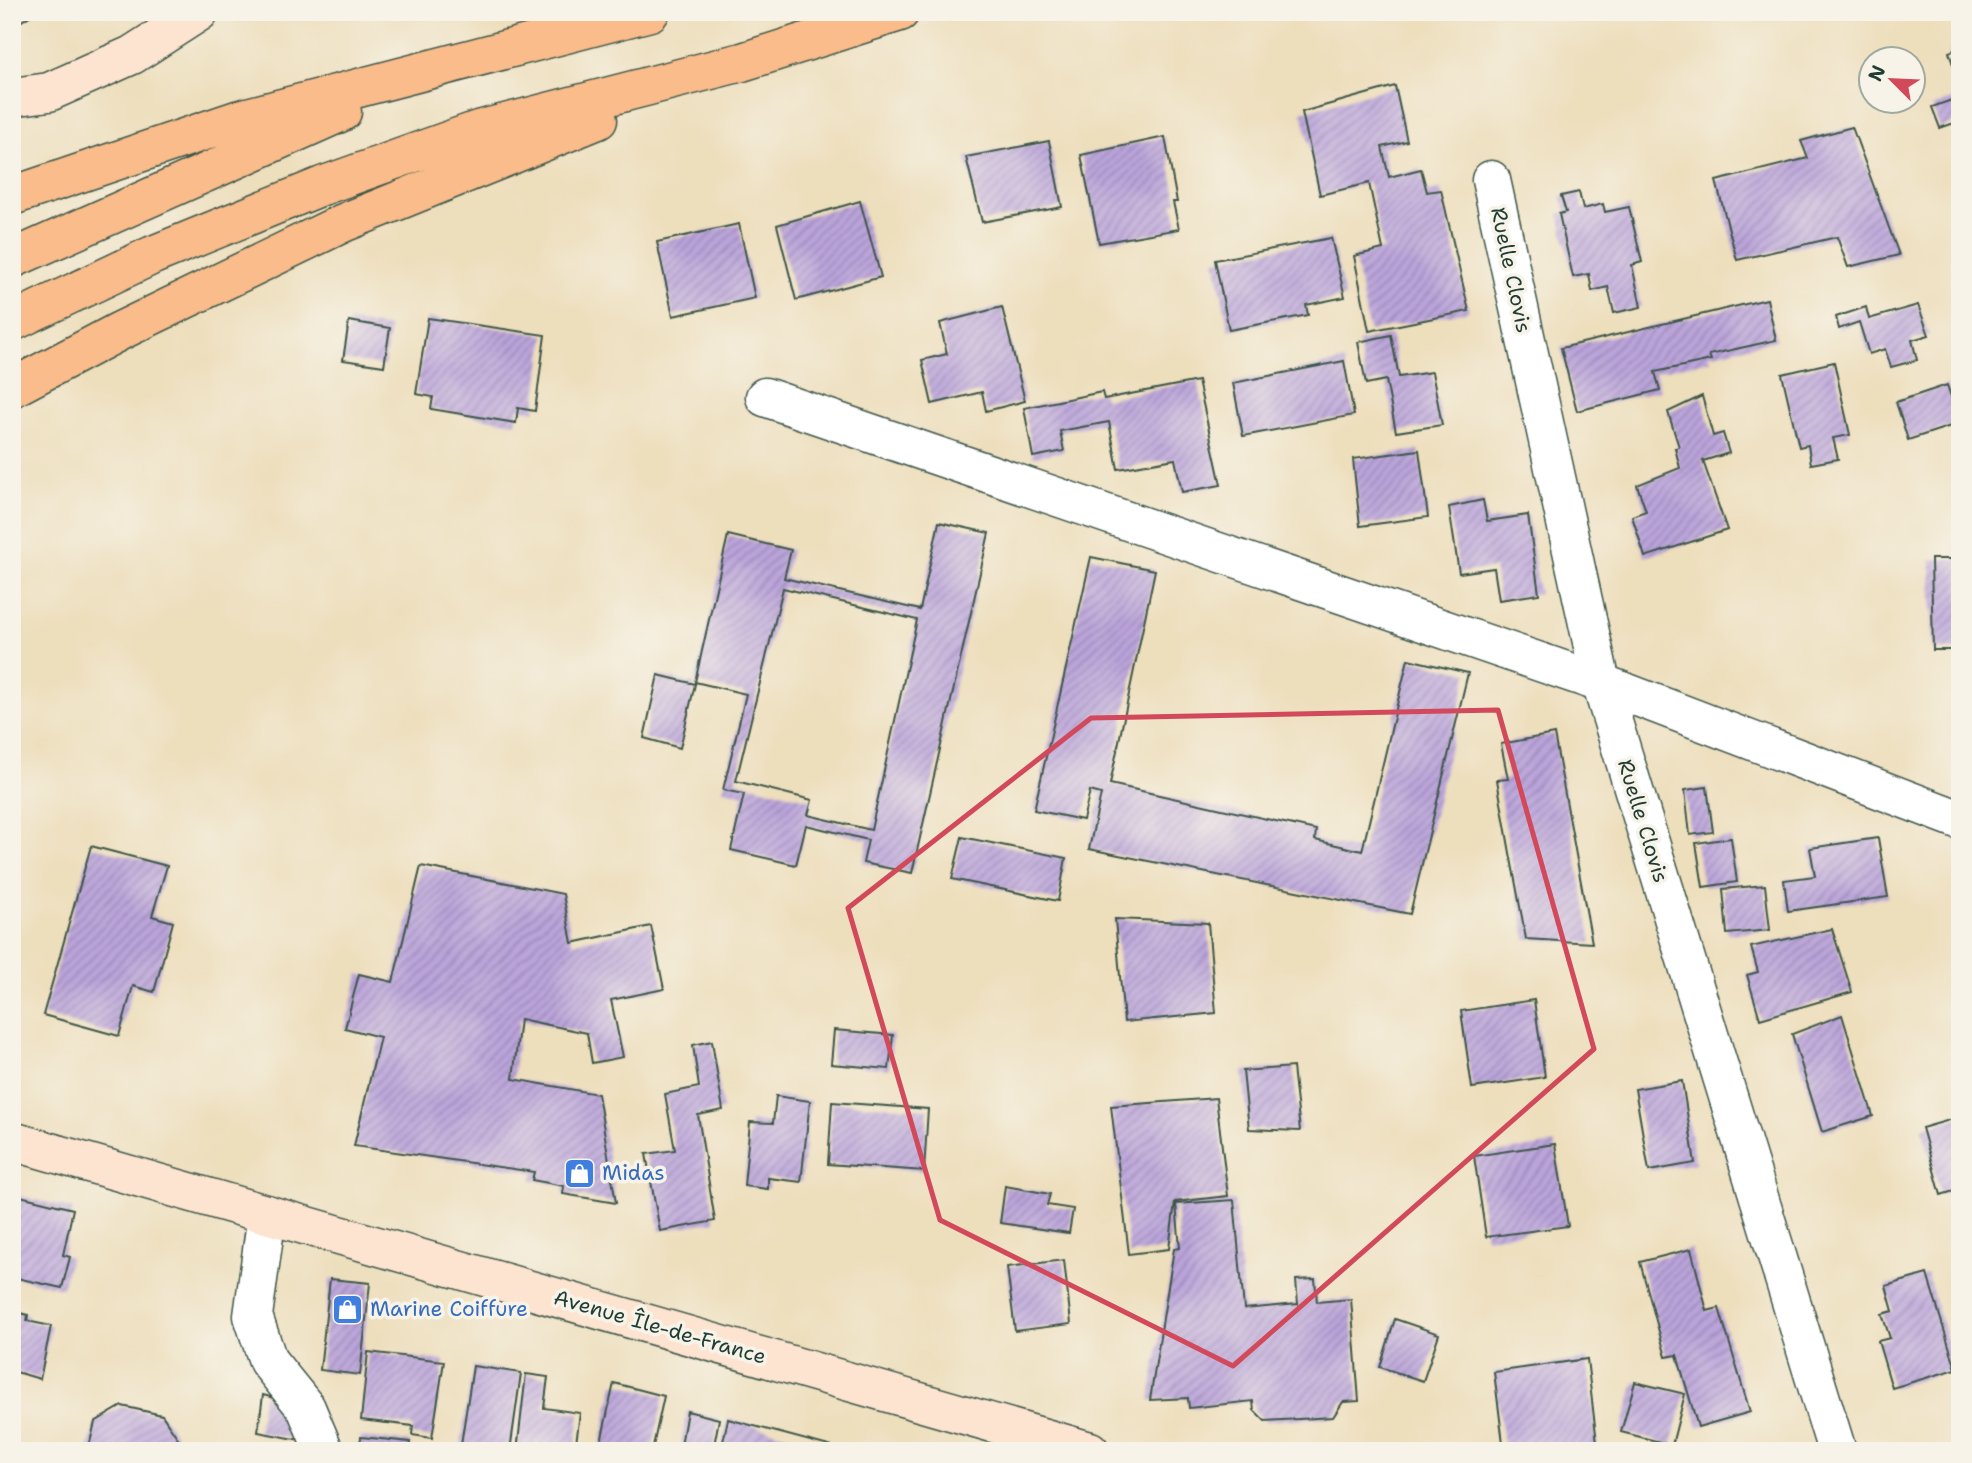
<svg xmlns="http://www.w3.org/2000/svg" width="1972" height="1463" font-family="'Shantell Sans',sans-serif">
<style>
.building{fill:url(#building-hatch);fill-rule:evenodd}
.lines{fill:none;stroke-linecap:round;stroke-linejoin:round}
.street-casing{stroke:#3e5548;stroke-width:41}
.secondary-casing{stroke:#3e5548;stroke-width:41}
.highway-casing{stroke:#3e5548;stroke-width:41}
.street{stroke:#fff;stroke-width:38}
.secondary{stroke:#fde4d0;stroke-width:38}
.highway{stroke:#f9bc8a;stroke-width:38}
.marked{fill:none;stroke:#d1495b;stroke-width:5;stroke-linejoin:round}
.labels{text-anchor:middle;stroke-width:7;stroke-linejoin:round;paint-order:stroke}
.street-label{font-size:21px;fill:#1f3d34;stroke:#f7f3e8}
.shop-label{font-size:21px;fill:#366cbe;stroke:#f7f3e8;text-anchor:start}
</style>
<defs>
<pattern id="building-hatch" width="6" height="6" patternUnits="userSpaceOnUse" patternTransform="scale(1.75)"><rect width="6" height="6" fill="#bba4db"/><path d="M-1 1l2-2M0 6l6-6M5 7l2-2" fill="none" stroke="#9787b2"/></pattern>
</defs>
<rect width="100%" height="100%" fill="#f7f3e8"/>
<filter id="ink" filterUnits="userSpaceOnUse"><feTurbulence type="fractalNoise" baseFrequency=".0143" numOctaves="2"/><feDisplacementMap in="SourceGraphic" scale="14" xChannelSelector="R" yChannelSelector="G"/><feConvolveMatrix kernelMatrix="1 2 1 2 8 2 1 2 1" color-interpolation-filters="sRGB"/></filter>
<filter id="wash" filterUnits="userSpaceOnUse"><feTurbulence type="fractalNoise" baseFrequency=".00686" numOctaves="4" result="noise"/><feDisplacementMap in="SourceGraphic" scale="28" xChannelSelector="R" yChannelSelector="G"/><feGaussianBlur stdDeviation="1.57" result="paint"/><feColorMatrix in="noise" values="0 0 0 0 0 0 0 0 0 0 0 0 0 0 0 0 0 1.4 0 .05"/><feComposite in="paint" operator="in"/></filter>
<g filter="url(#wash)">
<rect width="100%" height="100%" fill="#eddebc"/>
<g id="blocks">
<path class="building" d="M12,12h24l-24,15z
M1960,48v35h-1l-10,-31z
M1395,86l12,55 -25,6 7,30 32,-8 6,23 14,-2 28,121 -100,20 -15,-75 29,-7 -14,-66 -49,12 -18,-83z
M1960,97v24l-20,7 -8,-21z
M1852,127l47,128 -51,12 -11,-30 -100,23 -21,-79 92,-23 -7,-17z
M1165,137l12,65h-4l6,27 -80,14 -18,-88z
M1049,141l13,66 -80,15 -16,-65z
M1579,192l4,17 20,-5 2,8 24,-5 13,55 -10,3 9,42 -27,6 -6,-26 -16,4 -3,-17 -16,3 -14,-63 7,-2 -5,-16z
M860,201l21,76 -85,23 -19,-75z
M739,224l16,74 -82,18 -16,-74z
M1331,238l14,59 -39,8 2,10 -79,15 -14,-70z
M1767,299l9,41 -67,15 2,5 -56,12 5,18 -83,21 -16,-63z
M1918,305l11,30 -17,5 5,20 -26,7 -6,-18 -16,5 -10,-32 -20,7 -3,-12 30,-10 3,12z
M1002,307l23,94 -39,10 -4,-19 -50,12 -10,-44 25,-6 -7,-31z
M428,318l117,17 -10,76 -17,-3 -2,15 -85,-14 2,-12 -17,-3z
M349,321l41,7 -6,38 -41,-6z
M1391,335l8,42 33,-5 10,53 -46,7 -10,-52 -20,4 -8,-42z
M1344,361l10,54 -111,21 -10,-53z
M1834,362l16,73 -17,3 5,21 -27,5 -3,-19 -9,2 -17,-73z
M1198,381l23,104 -39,7 -7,-33 -57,10 -9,-47 -49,9 4,20 -31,6 -9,-49 78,-16 2,7z
M1947,385l13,38 -52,17 -12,-38z
M1702,396l11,40 10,-3 6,20 -26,8 24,69 -82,27 -13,-41 14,-5 -9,-26 43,-17 -5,-20 4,-1 -11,-35z
M1419,450l9,67 -68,9 -7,-67z
M1483,500l4,21 41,-6 11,79 -40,6 -5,-32 -35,5 -10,-66z
M939,522l50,11 -77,340 -49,-10 5,-23 -62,-15 -10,40 -65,-15 13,-56 -21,-4 23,-96 -51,-12 33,-147 63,15 -7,28 136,32zM783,588l134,32 -46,210 -63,-15 4,-15 -76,-19z
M1091,557l64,13 -45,214 206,46 -1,10 47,11 46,-192 60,14 -58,241 -321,-65 12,-55 -11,-3 -7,29 -49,-10z
M1931,559h29v91h-27z
M658,675l37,9 -15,64 -36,-10z
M1554,734l38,209 -66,-4 -16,-86 -13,-73 11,-1 -7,-35z
M1707,787l6,45 -23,3 -5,-45z
M962,837l104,21 -8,43 -106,-22z
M1731,838l6,44 -34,5 -7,-44z
M1878,838l10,59 -100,14 -4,-31 31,-4 -5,-28z
M91,846l76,20 -15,50 21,6 -19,70 -21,-6 -14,50 -76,-21z
M421,866l142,28 9,49 79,-17 13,63 -53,11 12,57 -31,6 -5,-30 -67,-14 -7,60 85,15 18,109 -53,-9 1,-8 -32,-6 2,-8 -180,-26 26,-109 -35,-9 14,-54 34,8z
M1765,885l5,45 -43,4 -4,-45z
M1115,919l93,4 8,90 -92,9z
M1832,929l20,63 -92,27 -13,-44 11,-3 -7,-25z
M1534,1000l11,77 -73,11 -11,-77z
M1842,1015l31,101 -51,16 -30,-98z
M834,1030l59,5 -4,34 -58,-5z
M712,1041l11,69 -25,5 17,106 -55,10 -14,-77 29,-4 -10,-56 34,-7 -6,-42z
M1293,1067l7,64 -51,-2 -6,-58z
M1682,1081l13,82 -46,8 -14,-82z
M776,1096l34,5 -9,81 -33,-4v11l-24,-3 6,-64 23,1z
M1216,1098l12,98 -53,6 -6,47 -40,5 -18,-148z
M832,1102l96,7 -4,62 -96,-7z
M1960,1117v72l-19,6 -19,-67z
M1555,1144l13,82 -82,11 -12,-81z
M1005,1186l45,8 -3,11 26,4 -4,24 -69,-10z
M12,1194l61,15 -10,46 7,2 -8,31 -50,-11z
M1234,1200l10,109 54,-5 -2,-24 19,-1 2,23 34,-3 8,102 -16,1 -10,15 -68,4 -11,-11 -1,-9 -64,7 -1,-10 -38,2 24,-151 6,-1 -4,-44z
M1691,1249l16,62 12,-3 31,104 -52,15 -21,-72 -11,2 -26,-95z
M1064,1260l7,64 -56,7 -8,-64z
M1927,1274l29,95 -64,19 -14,-47 12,-3 -8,-24 11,-3 -7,-25z
M330,1279l40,4 -10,92 -40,-5z
M12,1311l16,4 -1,6 24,5 -11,53 -24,-7 -4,10z
M1395,1319l44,15 -16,47 -43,-14z
M368,1352l76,9 -12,77 -20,-3 1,-9 -52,-6z
M1587,1359l11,92h-94l-10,-79z
M473,1366l48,7 -11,78h-50z
M526,1374l22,3 -4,31 36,5 -5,38h-58z
M1635,1382l50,12 -13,51 -51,-13z
M614,1383l50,13 -12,55h-53z
M263,1395l19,5 18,40 -42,-8z
M122,1406l40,9 17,25 -3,11h-88l7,-29z
M687,1411l32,8 -6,32h-33z
M728,1419l116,31v1h-123z
M361,1437l49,5 -1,9h-50z"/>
</g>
</g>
<g filter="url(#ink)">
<use href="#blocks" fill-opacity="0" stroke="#3e5548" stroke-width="2"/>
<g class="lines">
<defs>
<path id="street" d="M1491,180l110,503 236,768
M765,397l836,286 359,137
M267,1214l-14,102 15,45 38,47 18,43"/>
<path id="secondary" d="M12,97l37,-5 83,-37 67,-43
M12,1141l1078,310"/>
<path id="highway" d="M12,196l228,-77 410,-107
M12,259l330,-147
M12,322l141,-67 169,-69 156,-56 264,-68 158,-50
M12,388l108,-57 223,-108 255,-103"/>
</defs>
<use href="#street" class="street-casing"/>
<use href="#secondary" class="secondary-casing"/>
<use href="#highway" class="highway-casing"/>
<use href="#street" class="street"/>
<use href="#secondary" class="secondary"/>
<use href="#highway" class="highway"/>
</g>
</g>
<path class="marked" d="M1498,710l96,339 -361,317 -293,-146 -92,-312 243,-190z"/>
<defs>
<symbol id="shop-square" viewBox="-11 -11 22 22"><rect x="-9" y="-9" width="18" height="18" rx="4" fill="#3f7fe0" stroke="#f7f3e8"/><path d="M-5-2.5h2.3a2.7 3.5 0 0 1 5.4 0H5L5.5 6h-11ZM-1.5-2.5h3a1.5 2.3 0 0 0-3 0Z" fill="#fff"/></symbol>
</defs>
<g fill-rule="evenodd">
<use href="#shop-square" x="562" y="1156" width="35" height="35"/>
<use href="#shop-square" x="330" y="1292" width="35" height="35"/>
</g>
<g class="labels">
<g class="street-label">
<text transform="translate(1511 270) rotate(78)" y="7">Ruelle Clovis</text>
<text transform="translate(1643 821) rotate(73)" y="7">Ruelle Clovis</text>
<text transform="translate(660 1327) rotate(16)" y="7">Avenue Île-de-France</text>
</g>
<g class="shop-label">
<text x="602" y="1180">Midas</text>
<text x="370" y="1316">Marine Coiffure</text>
</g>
</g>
<rect width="1972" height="1463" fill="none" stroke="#f7f3e8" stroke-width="42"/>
<g transform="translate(1892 80) rotate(294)"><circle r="33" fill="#f7f3e8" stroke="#a1aaa0" stroke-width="2"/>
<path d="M0-5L12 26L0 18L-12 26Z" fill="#d1495b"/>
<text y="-10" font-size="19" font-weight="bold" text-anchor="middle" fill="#1f3d34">N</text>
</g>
</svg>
